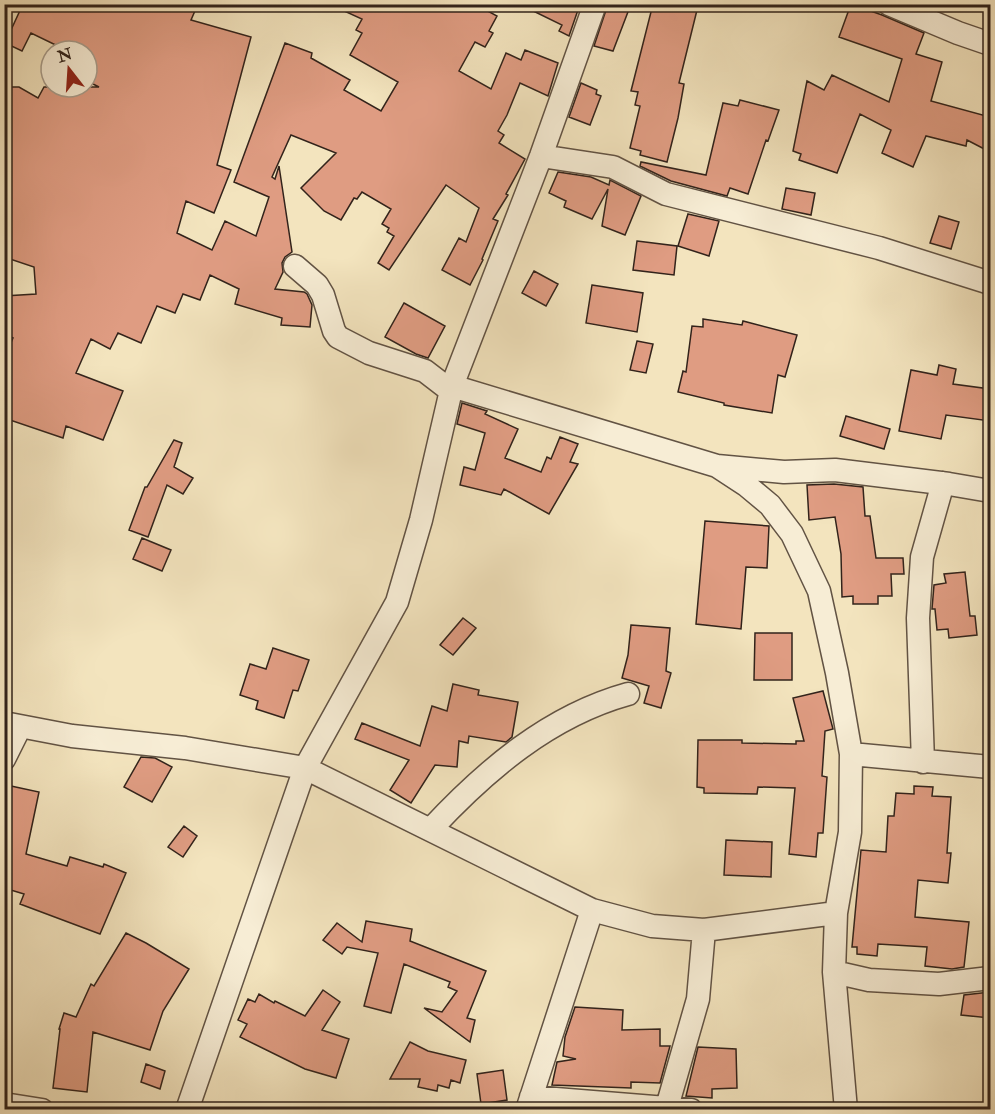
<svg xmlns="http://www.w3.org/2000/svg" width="995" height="1114" font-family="'IM FELL Double Pica',serif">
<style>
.building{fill:#df9c82;stroke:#32231b;stroke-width:1.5}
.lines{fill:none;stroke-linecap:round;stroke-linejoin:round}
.minor-casing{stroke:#625344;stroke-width:25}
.minor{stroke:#f7edd5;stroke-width:22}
</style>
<rect width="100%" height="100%" fill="#f3e4be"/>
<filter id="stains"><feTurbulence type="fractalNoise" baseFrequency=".00333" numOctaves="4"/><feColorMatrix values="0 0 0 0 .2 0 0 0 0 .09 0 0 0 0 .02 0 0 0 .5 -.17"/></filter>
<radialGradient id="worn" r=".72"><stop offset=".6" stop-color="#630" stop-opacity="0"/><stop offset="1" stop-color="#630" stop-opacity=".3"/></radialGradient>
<path class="building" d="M23,4h175l-7,16 60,17 -34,128 14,5 -17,43 -28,-12 -9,32 35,17 13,-29 31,15 13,-39 -35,-15 51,-139 27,10 -1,5 39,22 -6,10 37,21 17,-29 -48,-27 12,-22 -6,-3 6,-11 -33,-15h146l22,12 -8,15 4,2 -8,14 -10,-5 -16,29 32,18 15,-36 15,7 4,-10 33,13 -10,33 -28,-13 -13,32 -9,16 6,4 -5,8 26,16 -19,35 2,1 -15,24 5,2 -16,38 1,1 -13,25 -28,-15 17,-32 7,4 13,-34 -33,-23 -57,85 -11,-7 16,-27 -7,-4 2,-4 -7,-4 9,-15 -29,-17 -5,7 -3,-1 -13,22 -17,-9 -23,-23 35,-35 -45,-18 -19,42 3,2 4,-13 13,86 -7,5 -3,6 1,9 -8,17 29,3 3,2 5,11 -2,22 -29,-2 1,-7 -47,-14 4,-15 -29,-14 -10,25 -17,-6 -8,19 -18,-7 -16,37 -23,-10 -8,16 -19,-10 -15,34 47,18 -20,49 -37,-14 -3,12 -59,-20v-59l9,-21 -9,-4v-38l32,-2 -2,-27 -30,-10v-170h15l19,11 6,-11h55l-12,-6v-30h-19l-37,-18 -9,18 -17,-8z
M519,4h61l-11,32 -10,-5 3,-6z
M608,4h23l-18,47 -19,-5z
M653,4h39l-1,5 6,1 -18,73 5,1 -6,34 -11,44 -27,-7 1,-4 -11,-3 10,-42 -5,-1 3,-13 -7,-1z
M851,4l31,11 42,18 -8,21 26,8 -11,39 59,16v35l-23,-12 -1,6 -40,-10 -13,31 -31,-14 9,-23 -31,-16 -23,59 -38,-13 2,-6 -8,-3 14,-70 17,9 8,-15 57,27 13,-43 -63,-22z
M581,83l16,7 -1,4 5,2 -11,29 -21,-8z
M740,100l39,10 -11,31 -2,-1 -18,54 -18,-6 -3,8 -56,-15 -31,-15 1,-4 65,13 17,-72 15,3z
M558,172l33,5 18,8 1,-5 31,16 -16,39 -23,-9 6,-37 -16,30 -28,-12 2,-6 -17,-8z
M786,188l29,5 -4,22 -29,-6z
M688,214l31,7 -10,35 -31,-10z
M939,216l20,6 -8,27 -21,-6z
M637,241l40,5 -3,29 -41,-5z
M534,271l24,13 -12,22 -24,-13z
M592,285l51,8 -6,39 -51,-9z
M404,303l41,23 -17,32 -12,-4 -31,-17z
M703,319l39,6 1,-4 54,14 -12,42 -7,-2 -6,38 -48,-8v-2l-46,-11 5,-21 3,1 6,-46 11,1z
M637,341l16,3 -7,29 -16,-3z
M939,365l17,4 -3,15 37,5v32l-44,-6 -5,24 -42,-8 12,-61 26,5z
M462,403l25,8 -2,3 33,15 -13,29 36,14 6,-15 4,2 9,-22 18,7 -8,18 8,2 -29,50 -45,-25 -3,6 -41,-10 4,-18 11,3 10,-37 -28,-9z
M846,416l44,13 -6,20 -44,-13z
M174,440l8,3 -8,24 19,11 -10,16 -16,-9 -19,52 -19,-7 16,-43h2z
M834,484l29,3 2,29h5l6,42h27l1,16h-13l1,22h-14v8h-25v-8l-11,1 -1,-43 -6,-37 -26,3 -2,-35z
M705,521l64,5 -2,42 -21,-1 -5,62 -45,-5z
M142,538l29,12 -9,21 -29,-12z
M965,572l5,44h5l2,19 -28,3 -1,-9 -11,1 -2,-21h-3l2,-24 12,-2 -2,-9z
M463,618l13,10 -23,27 -13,-10z
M631,625l39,3 -4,43 5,2 -10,35 -17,-5 5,-17 -27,-8 6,-23z
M755,633h37v47h-38z
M273,648l36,12 -11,31 -5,-1 -9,28 -28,-9 2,-8 -18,-6 10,-31 16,5z
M453,684l26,6 -1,5 40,7 -6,35 -6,5 -37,-6 -1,7 -9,-2 -2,26 -22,-2 -24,38 -21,-13 19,-30 -54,-21 7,-16 58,23 12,-40 15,5z
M823,691l10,38 -8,2 -3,45 5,1 -4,56h-5l-2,24 -27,-3 6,-66 -37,-1 -1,7 -53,-1v-5l-7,-1 1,-47h44v3l54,1v-3h8l-11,-43z
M141,757l14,1 17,9 -20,35 -28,-15z
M11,786l28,6 -13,62 41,12 3,-9 33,10 1,-3 22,9 -26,61 -80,-30 4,-10 -20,-6v-95l6,1z
M914,786l19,1 -1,9 19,1 -4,56h4l-3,30 -30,-3 -3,37 54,5 -5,45 -12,2 -27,-3 2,-19 -49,-3 -1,12 -20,-2v-7h-5l9,-97 25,2 2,-36h6l2,-23 18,1z
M184,826l13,10 -14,21 -15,-10z
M726,840l46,2 -1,35 -47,-2z
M366,921l46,8 -2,12 76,30 -19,47 8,2 -5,22 -46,-34 18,4 15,-21 -9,-4 2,-5 -46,-18 -13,49 -27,-7 14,-53 -31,-6 -5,7 -19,-14 14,-17 25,19z
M126,933l20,10 43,26 -26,42 -13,39 -57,-18 -6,60 -34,-4 7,-59h-1l5,-16 12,4 15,-33 3,2z
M323,990l17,12 -18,28 27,9 -13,39 -31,-9 -65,-32 7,-13 -9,-4 10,-21 7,3 4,-8 15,9 1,-2 30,15z
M990,992v26l-29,-3 3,-20z
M575,1007l48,3 -1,20 38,-1v17h10l-10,37 -29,-1v6l-79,-3 5,-23 19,-3 -13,-3 2,-19z
M410,1042l18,9 38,9 -6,23 -9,-3 -2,8 -11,-3 -1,6 -19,-4 2,-8h-30z
M698,1047l38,2 1,39 -25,1v9l-26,-2z
M146,1064l19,7 -5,18 -19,-7z
M503,1070l4,30 -26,4 -4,-30z"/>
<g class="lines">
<defs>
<path id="minor" d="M889,4l69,29 32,11
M541,156l72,11 53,27 213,54 111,35
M295,266l22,19 6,10 11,36 4,6 31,16 56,18 26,20
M452,386l265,80 67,6 51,-2 114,14 41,7
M717,466l29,19 24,20 22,29 27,57 18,82 14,81 -1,78 -14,81 -2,59 12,138
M4,723l68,13 113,12 120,20 287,142 60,16 52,4 132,-17
M851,754l139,13
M4,759l16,-32
M923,762l-5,-144 4,-61 21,-74
M431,829c55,-59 118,-113 197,-135
M834,972l35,8 70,4 51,-6
M531,1097l160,13
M4,1104l38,6
M667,1107l31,-108 6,-69
M187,1110l118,-342 92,-166 24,-82 31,-134 89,-230 54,-152
M527,1110l65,-200"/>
</defs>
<use href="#minor" class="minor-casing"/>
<use href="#minor" class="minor"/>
</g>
<rect width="995" height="1114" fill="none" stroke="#f3e4be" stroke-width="24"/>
<rect x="6" y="6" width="983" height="1102" fill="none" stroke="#32231b" stroke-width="3"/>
<rect x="12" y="12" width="971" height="1090" fill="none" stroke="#32231b" stroke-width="1.5"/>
<g transform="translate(69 69) rotate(343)"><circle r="28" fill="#f7edd5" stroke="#a89c8b" stroke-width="1.5"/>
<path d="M0-4.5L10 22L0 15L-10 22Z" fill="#8f2418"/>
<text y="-9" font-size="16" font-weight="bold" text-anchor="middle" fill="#32231b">N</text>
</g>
<rect width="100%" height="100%" filter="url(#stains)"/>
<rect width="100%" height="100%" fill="url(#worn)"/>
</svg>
